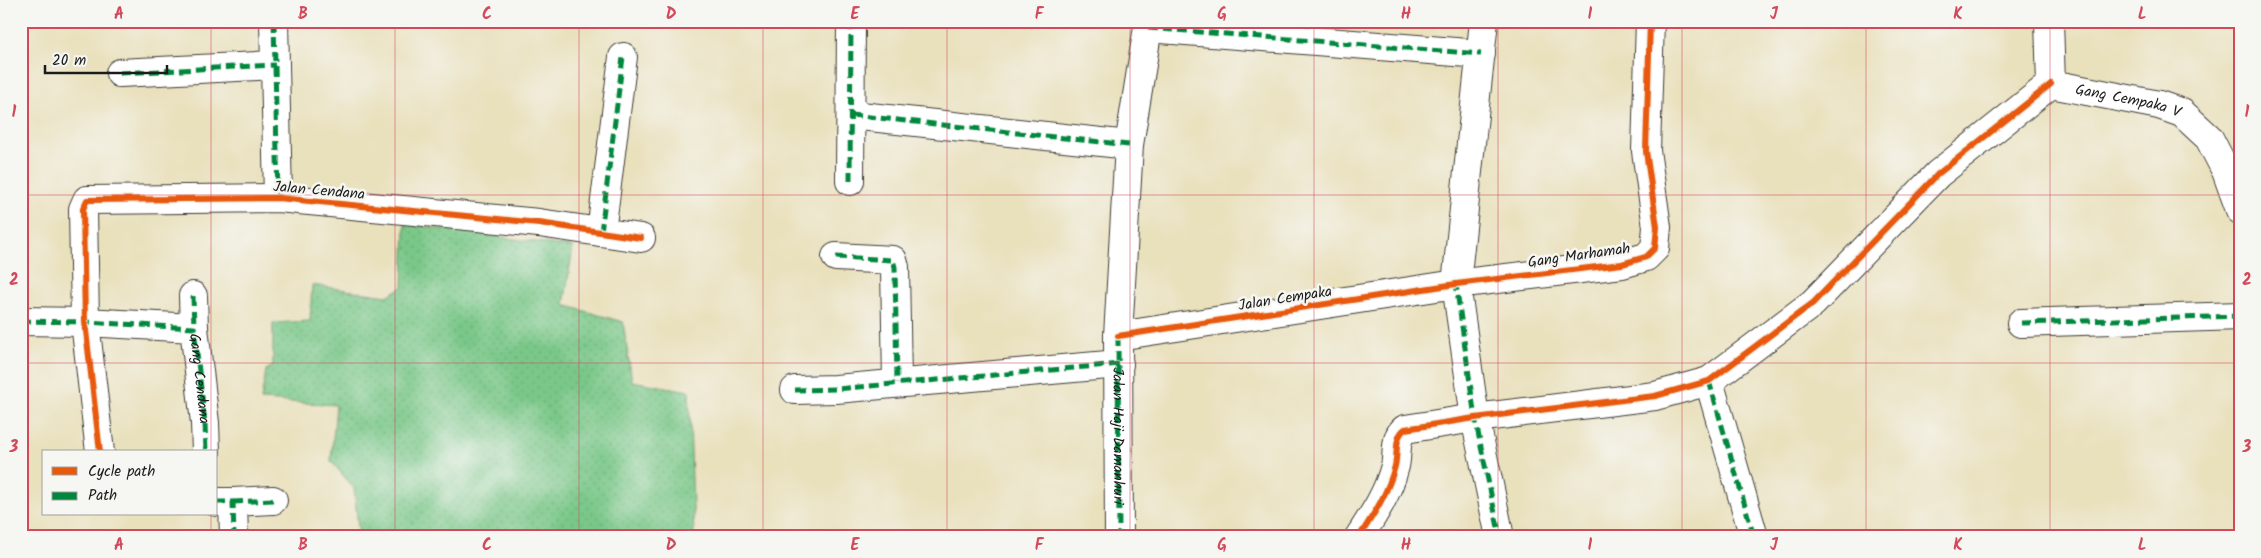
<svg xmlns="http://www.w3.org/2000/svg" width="2261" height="558" font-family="Kalam,sans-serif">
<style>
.grass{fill:url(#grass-dots);stroke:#4b7252}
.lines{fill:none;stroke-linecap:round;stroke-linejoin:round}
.street-casing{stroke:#3b3934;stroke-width:30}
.street{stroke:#fff;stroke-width:28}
.quiet{stroke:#00873e;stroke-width:5;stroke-dasharray:10 5;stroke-linecap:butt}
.cycleway-casing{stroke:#f6f6f2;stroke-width:9}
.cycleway{stroke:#e8590c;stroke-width:6}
.grid{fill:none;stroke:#d1495b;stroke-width:1;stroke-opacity:0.55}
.labels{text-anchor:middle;stroke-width:5;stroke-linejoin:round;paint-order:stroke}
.street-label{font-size:15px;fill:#1c1c1c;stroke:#f6f6f2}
.neatline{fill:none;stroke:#d1495b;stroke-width:2}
.grid-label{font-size:16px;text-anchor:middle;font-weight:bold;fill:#d1495b}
</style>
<defs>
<pattern id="grass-dots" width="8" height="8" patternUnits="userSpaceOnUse" patternTransform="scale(1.25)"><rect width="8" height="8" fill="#7ac889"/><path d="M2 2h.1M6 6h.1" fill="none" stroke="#69ab76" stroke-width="1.8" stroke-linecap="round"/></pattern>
</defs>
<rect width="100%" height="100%" fill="#f6f6f2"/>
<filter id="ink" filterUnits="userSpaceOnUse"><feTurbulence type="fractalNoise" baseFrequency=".02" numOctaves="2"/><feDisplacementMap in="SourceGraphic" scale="10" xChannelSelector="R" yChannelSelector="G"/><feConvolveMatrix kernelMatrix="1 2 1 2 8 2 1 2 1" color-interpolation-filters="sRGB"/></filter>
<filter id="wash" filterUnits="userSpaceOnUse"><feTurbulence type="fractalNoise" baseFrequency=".0096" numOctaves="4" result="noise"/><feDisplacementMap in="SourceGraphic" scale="20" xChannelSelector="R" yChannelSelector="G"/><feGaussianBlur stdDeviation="1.12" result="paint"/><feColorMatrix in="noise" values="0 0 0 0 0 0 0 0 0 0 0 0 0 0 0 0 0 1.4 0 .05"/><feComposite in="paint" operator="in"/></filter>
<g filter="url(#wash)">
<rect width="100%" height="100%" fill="#e9e0bc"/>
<path class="grass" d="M405,224l168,23 -9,58 59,17 9,59 57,10 5,146h-335l-5,-49 -23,-27 5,-56 -75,-5 5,-30 7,-4v-43l37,-2 2,-36 75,11 16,-9z"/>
</g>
<g filter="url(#ink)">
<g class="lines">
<defs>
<g id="street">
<path d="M274,21l4,177"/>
<path d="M1484,21l-28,263 19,134 25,119"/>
<path id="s1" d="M2049,21l2,63 108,21 23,8 27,25 17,33 14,39"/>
<path d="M1148,28l333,26"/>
<path d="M120,73l155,-8"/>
<path d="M851,115l278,30"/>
<path d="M850,181l1,-160"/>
<path d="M601,232l22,-175"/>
<path d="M836,257l57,3 2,7 2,116"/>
<path d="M193,296l1,32"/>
<path id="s2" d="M21,321l64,1 109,6 11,95 1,29"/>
<path d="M2021,323l219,-7"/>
<path d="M1118,336l338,-52 166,-20 24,-7 9,-9 2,-21 -11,-76 4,-130"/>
<path d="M1709,381l45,156"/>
<path d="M795,390l41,-1 283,-25"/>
<path d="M100,452l-15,-130 -2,-113 4,-9 191,-2 261,25 102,15"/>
<path d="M216,502h17l1,35"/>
<path d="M233,502l40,-2"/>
<path d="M1119,537l-1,-201 11,-191 20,-124"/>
<path d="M1359,537c15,-23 29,-44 36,-71 3,-12 -1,-29 10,-37l70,-11 180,-22 54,-15 104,-78 125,-129 113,-90"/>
</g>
</defs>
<use href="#street" class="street-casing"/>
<use href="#street" class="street"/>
<g class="quiet">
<path d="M274,21l4,177"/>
<path d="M1148,28l333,26"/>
<path d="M120,73l155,-8"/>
<path d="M851,115l278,30"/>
<path d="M850,181l1,-160"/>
<path d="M601,232l22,-175"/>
<path d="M836,257l57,3 2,7 2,116"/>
<path d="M1459,284h-3l19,134 25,119"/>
<path d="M193,296l1,32"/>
<path d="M21,321l64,1 109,6 11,95 1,29"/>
<path d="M2021,323l219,-7"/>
<path id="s3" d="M1118,336l1,201"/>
<path d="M1709,381l45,156"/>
<path d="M795,390l41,-1 283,-25"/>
<path d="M216,502h17l1,35"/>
<path d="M233,502l40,-2"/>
</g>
<defs>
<path id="cycleway" d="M1118,336l338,-52 166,-20 24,-7 9,-9 2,-21 -11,-76 4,-130
M100,452l-15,-130 -2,-113 4,-9 191,-2 261,25 102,15
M1359,537c15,-23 29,-44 36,-71 3,-12 -1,-29 10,-37l70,-11 180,-22 54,-15 104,-78 125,-129 113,-90"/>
</defs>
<use href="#cycleway" class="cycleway-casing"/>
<use href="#cycleway" class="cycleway"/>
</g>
</g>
<path class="grid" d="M211,21v431M395,21v516M579,21v516M763,21v516M947,21v516M1130,21v516M1314,21v516M1498,21v516M1682,21v516M1866,21v516M2050,21v516M21,195h2219M21,363h2219M211,514v23"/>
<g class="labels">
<g class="street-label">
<text dy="5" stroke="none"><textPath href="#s1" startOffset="142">Gang Cempaka V</textPath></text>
<text transform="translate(319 190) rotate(5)" y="5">Jalan Cendana</text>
<text transform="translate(1579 255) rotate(-8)" y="5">Gang Marhamah</text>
<text transform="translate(1285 298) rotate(-9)" y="5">Jalan Cempaka</text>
<text dy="5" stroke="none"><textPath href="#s2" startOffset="224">Gang Cendana</textPath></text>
<text dy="5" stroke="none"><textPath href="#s3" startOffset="100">Jalan Haji Damanhuri</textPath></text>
</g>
</g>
<rect width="2261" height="558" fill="none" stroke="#f6f6f2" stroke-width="55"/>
<rect x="42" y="450" width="175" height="65" fill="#f6f6f2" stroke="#9f9f9c"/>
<rect x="52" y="467" width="25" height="8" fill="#e8590c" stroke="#9f9f9c"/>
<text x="88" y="476" font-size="15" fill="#1c1c1c">Cycle path</text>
<rect x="52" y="492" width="25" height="8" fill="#00873e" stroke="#9f9f9c"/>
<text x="88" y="500" font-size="15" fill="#1c1c1c">Path</text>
<path d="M45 65v8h122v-8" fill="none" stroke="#1c1c1c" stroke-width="2.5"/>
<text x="52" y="65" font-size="15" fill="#1c1c1c" stroke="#f6f6f2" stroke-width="4" paint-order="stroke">20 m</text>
<rect x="28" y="28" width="2206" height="502" class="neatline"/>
<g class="grid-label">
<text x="119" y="19">A</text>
<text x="303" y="19">B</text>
<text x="487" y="19">C</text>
<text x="671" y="19">D</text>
<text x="855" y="19">E</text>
<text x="1039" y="19">F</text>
<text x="1222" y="19">G</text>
<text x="1406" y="19">H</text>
<text x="1590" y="19">I</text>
<text x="1774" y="19">J</text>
<text x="1958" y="19">K</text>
<text x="2142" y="19">L</text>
<text x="14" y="117">1</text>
<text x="2247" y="117">1</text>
<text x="14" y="285">2</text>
<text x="2247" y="285">2</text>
<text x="14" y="452">3</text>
<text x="2247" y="452">3</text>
<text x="119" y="550">A</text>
<text x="303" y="550">B</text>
<text x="487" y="550">C</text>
<text x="671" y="550">D</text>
<text x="855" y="550">E</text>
<text x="1039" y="550">F</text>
<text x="1222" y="550">G</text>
<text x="1406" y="550">H</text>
<text x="1590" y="550">I</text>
<text x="1774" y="550">J</text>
<text x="1958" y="550">K</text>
<text x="2142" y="550">L</text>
</g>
</svg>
